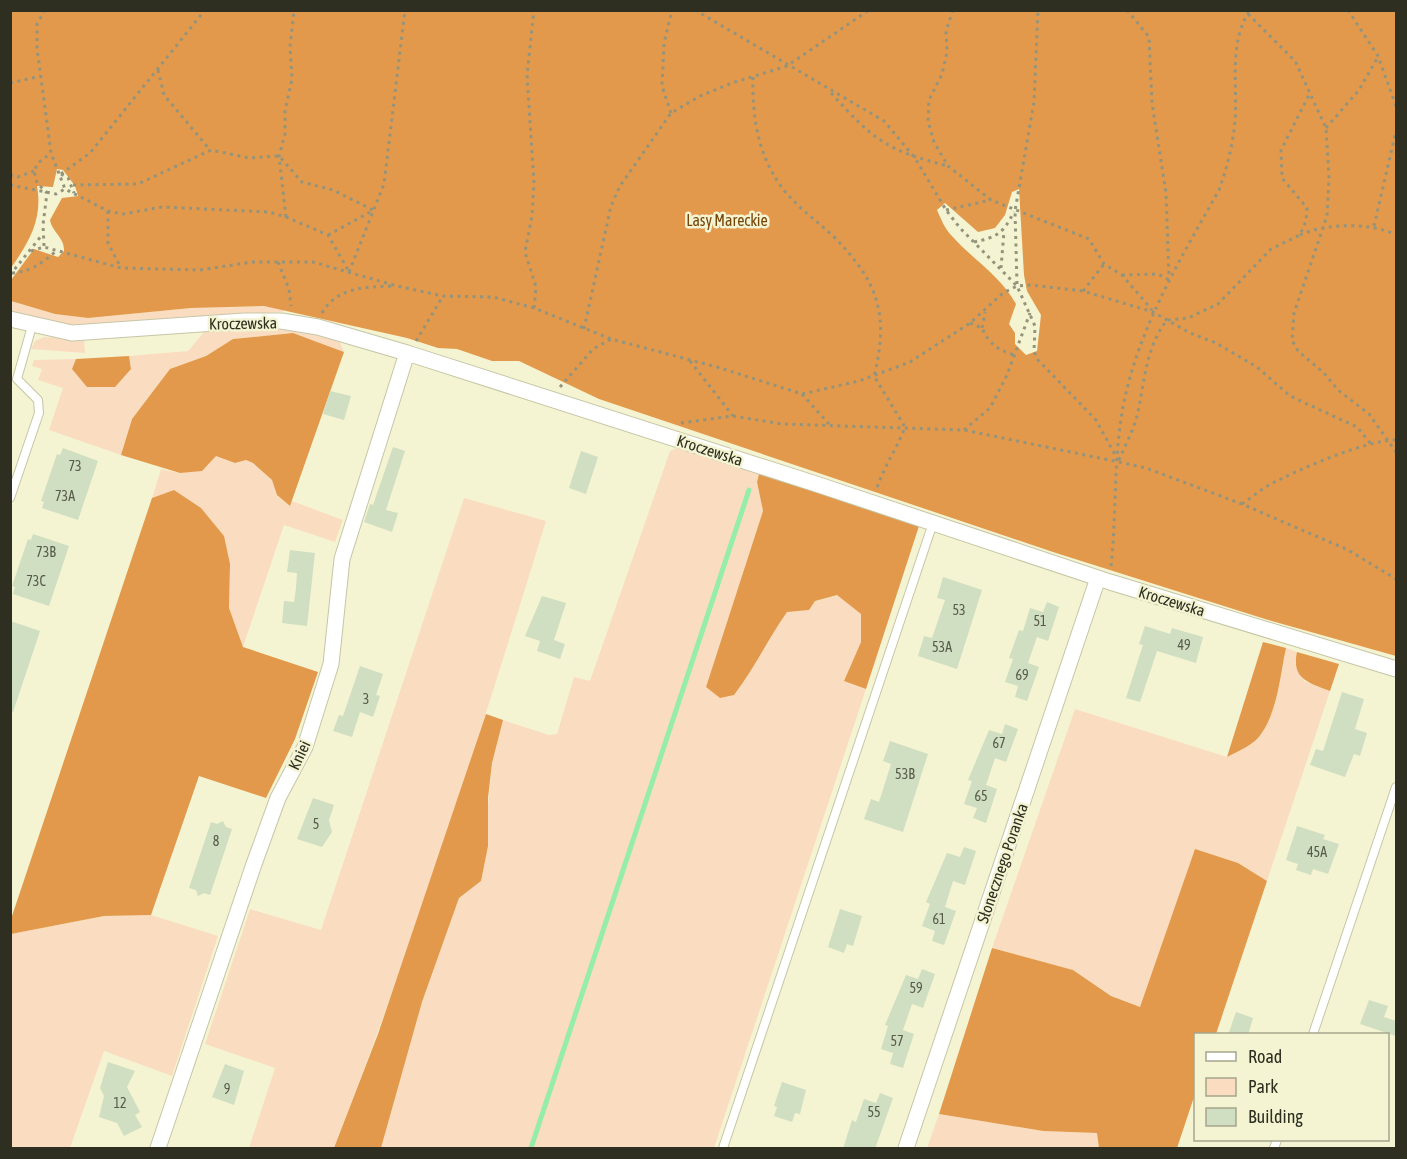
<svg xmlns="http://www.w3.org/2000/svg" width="1407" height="1159" font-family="'Asap Condensed',sans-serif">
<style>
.green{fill:#faddc1}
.forest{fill:#e3994b;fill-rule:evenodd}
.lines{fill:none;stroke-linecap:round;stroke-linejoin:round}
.stream{stroke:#95eda8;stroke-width:5}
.building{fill:#d0dec1}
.lane-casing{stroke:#c6c6a7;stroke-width:10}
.street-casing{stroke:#c6c6a7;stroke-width:17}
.path{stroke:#94947d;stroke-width:3;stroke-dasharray:3 4.5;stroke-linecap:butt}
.lane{stroke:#fff;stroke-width:8}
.street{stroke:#fff;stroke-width:15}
.labels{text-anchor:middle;stroke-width:5;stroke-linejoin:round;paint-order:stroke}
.number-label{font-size:14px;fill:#565a49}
.park-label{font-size:16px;fill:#764608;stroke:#f4f4d3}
.street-label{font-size:16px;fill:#2e2e21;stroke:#f4f4d3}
</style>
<rect width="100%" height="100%" fill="#f4f4d3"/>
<path class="green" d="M11,301l44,13 33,4 103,-10 73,-2 22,3 -4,3 -197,13 -19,-1 -55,-13z
M252,328c30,0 59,3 87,12l5,12 -51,-19 -60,6 -27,17 -36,14 -38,49 -11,36 -72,-25 14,-42 -25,-8 4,-11 -10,-3 2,-6 42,-1 -4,10h59l-2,-13 59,-5 16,-19z
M44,337l40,2 1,14 -54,-4 4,-8z
M676,448l84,22 -3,12 6,29 -57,176 66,-54 15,-22 22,-1 6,-9 22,-6 24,18v29l-17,39 22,8 -152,459h-333l41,-146 37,-104 22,-17 11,-118 11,-43 46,15 8,-1 17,-57 16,4 80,-230z
M216,456l19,7 11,-3 7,3 19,17 5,15 13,11 2,-5 51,19 -8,22 -51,-17 -41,122 -14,-39 1,-44 -56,-74 -22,8 9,-29 19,4z
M464,498l82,23c-65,211 -132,422 -212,627h-85l26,-80 -70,-24 45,-135 71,21z
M1286,648l11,4 -2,11 9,18 26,10 -63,190 -29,-18 -43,-13 -55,158 -29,-12 -38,-26 -81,-22 83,-239 152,48 45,-45z
M151,915l67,21 -46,140 -68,-25 -34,97h-59v-214l93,-18z
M939,1114l104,17 54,2 2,15h-172z"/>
<path class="forest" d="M11,10l1385,1v645l-131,-37 -209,-66 -457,-154 -80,-38h-27l-35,-12 -19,-1 -31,-10 -143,-32 -73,2 -103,10 -33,-4 -44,-13v-21l23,-31 24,8 6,-6c1,-13 -12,-19 -14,-31l12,-22 16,-2 -3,-10 -12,-16 -6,-1 -4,18 -16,-1c6,33 -8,56 -26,82zM1019,189l5,86 3,16 14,24 -4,36 -11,4 -11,-11v-11l-6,-9 7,-20c-16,-29 -43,-44 -65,-69 -6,-6 -10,-16 -14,-25l8,-7 33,29 17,-4 10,-13 7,-23z
M293,333l51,19 -54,154 -13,-11 -5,-15 -19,-17 -7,-3 -11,3 -19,-7 -14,15 -22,2 -59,-18 11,-36 38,-50 36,-13 27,-17z
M129,356l2,13 -16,18h-28l-15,-18 4,-10z
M760,470l159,56 -53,163 -22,-8 17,-39v-28l-24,-19 -22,6 -6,9 -22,2c-19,27 -33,57 -53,83l-14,3 -14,-11 57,-176 -6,-29z
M174,490l27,18 23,28 6,28 -1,44 14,39 75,25 -23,67 -29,59 -67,-22 -48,139 -47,1 -93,18v-15l141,-421z
M1263,642l23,6c-6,27 -8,62 -25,86 -7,11 -23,17 -34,23z
M1297,652l42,12 -9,27c-21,-8 -39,-12 -33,-39z
M486,714l17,6 -11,43 -4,35v48l-7,35 -22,17 -37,104 -41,146h-47l44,-114z
M1195,849l43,14 29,18 -51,153h-20l-1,60 -18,54h-78l-2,-15 -54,-2 -104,-17 53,-166 81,22 38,26 29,11z"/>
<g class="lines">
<path class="stream" d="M531,1148l218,-658"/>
</g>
<path class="building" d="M330,391l21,5 -7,24 -21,-6z
M393,447l12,4 -19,59 12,3 -6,19 -28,-10 6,-18 3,1z
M63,448l35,13 -20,59 -36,-12 2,-6 -3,-1 16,-47 3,1z
M581,451l17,6 -12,37 -17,-6z
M33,534l36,12 -20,60 -36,-12 2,-7 -3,-1 16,-47 3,1z
M290,550l25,3 -8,73 -25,-3 2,-22 10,1 2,-14 1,-15 -10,-1z
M943,577l39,13 -25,79 -39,-13 6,-20 8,2 13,-38 -8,-2z
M542,596l24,7 -12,37 11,4 -5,15 -23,-8 3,-10 -15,-5z
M1047,602l12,5 -11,34 -11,-4 -9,26 11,4 -12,34 -12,-4 3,-11 -13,-4 8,-23 -4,-1 10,-28 4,1 7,-23 13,4z
M10,621l30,10 -27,81 -3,-1z
M1145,626l25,8 2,-6 31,9 -7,26 -39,-12 -17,51 -14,-4 17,-53 -4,-1z
M360,666l23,8 -7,21 4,1 -7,21 -13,-5 -8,25 -19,-6 6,-16 4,1z
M1342,692l22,7 -9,30 12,4 -7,23 -6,-2 -9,23 -35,-12 6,-16 7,2z
M1005,724l13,5 -12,33 -11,-4 -9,27 11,4 -11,34 -13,-5 4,-10 -13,-4 8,-23 -4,-1 21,-50 13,4z
M890,741l38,13 -25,78 -39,-13 7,-20 8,3 12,-38 -8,-3z
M313,798l21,7 -5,15 3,12 -10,15 -25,-8z
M223,821l3,6 6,2 -22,66 -6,-2 -6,3 -2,-6 -7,-2 22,-66 6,2z
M1297,826l28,9 -2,4 16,5 -11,30 -15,-5 -2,6 -15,-5 2,-6 -12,-4z
M964,847l12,4 -11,34 -12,-4 -8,26 11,4 -12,34 -12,-4 3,-10 -13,-5 8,-22 -4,-2 21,-49 13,4z
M840,909l22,7 -9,30 -6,-2 -3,9 -16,-6z
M922,969l13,5 -12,34 -11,-4 -9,26 11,4 -11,34 -13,-4 3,-11 -12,-4 7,-23 -3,-1 21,-50 12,4z
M1369,1000l19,6 -4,11 12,4v15l-36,-12z
M1236,1012l17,6 -5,17h-20z
M108,1062l27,9 -8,16 13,25 -5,3 7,12 -18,9 -7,-13 -18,-6 5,-21 -4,-8z
M225,1064l19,7 -10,34 -22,-8z
M782,1082l24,8 -6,24 -5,-1 -3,9 -18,-6 3,-9 -3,-1z
M880,1093l13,5 -18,51h-32l9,-29 4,2 8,-23 12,4z"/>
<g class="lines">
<defs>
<path id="lane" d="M10,498l29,-85 -1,-13 -21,-21 15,-53
M1313,1034l83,-247
M723,1148l210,-625
M1274,1148l3,-8"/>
<path id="street" d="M10,319l62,14 172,-12h37l37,6 89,26 409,131 294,98 286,87
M158,1148l96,-284 24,-66 27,-51 26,-83 11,-105 65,-206
M906,1148l192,-570"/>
</defs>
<use href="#lane" class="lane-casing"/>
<use href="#street" class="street-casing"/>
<path class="path" d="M45,10l-8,14v24l14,105 14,36
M695,10l189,111 31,37 31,52 14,18 57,58 18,40 -1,26 4,8 58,60 23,42
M953,10l-7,21 1,21 -5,22 -13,26 -1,21 6,21 14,24 43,34 98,39 15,25 18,11 30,35
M1127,10l22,27 3,66 14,90 3,85
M1348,10l30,46 18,50
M1248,14l47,47 31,67 3,50 -2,38 -33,97 -2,27 6,11 26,22 14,17 31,24 27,38
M158,70l6,25 46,55
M753,77c-1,40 5,79 30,112 15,19 33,31 50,47 44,44 57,78 41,140l31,51c-8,22 -21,39 -28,61
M10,83l31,-7
M831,93c43,47 54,57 117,73
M671,113l-9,-27 2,-43 8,-33
M1326,128l33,-38 19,-33
M61,174l29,-21 115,-143
M61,174l7,4 6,15
M10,175l8,2 16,-6
M10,185l46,9 9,-5 43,22 15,3 39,-7 107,5 17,5 42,18 20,35
M73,185l65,-1 73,-34 38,8 30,-2 23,26 31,8 40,20
M946,210l45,-10
M108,211v32l13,25
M286,217l-7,-61 6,-22v-23l7,-32 -2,-32 4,-37
M1374,226l22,-95
M328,235l44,-24
M1300,235c26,-12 71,-13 96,0
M974,242c24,-5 29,-9 40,-30
M44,246l-1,-21 4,-32 -10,-10 -3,-12 4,-8 13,-10
M31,251l13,-4 77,21 79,2 52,-8h61l84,24 46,10 50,1 41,11 77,31 106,28 85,27 57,-13 51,-19 60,-39 33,-30 14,-7 14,-1 52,6 70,21 37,21 26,10 41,24 33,29 67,31 14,17
M278,262l11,27 2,17
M1001,268l3,-37
M349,272l35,-88 21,-174
M12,273c18,-1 30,-10 43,-21
M10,275l32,-40
M1122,275l36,-1 11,6
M1017,284l-2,-73 19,-109 4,-92
M1083,291l21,-27
M534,308l2,-21 -11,-35 7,-36 2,-33 -7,-108 7,-65
M322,313c15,-26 43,-26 70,-27
M970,323l12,5c7,16 16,22 32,27
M982,328l3,-16
M584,329l27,-123 9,-20 51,-73 29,-17 32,-13 55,-17 82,-56
M416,341l27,-45
M690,361l43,55
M560,387l33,-38 18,-10
M802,394l27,30
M681,423l52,-7 49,8 182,6 155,32 27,6 96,36 106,46 48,29
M964,430l26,-22 17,-33 23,-62
M1119,460c6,-14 14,-29 18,-44 8,-34 8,-68 30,-96l21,-2 30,-14 53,-55 29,-14 6,-14 1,-13 -25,-30 -1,-28 29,-57
M1242,504c9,-6 18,-14 27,-19 28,-15 97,-45 127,-45
M1111,566c6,-54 2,-111 13,-164 16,-77 57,-144 95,-212 8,-22 14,-46 16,-69 3,-38 -7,-77 15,-111"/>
<use href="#lane" class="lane"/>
<use href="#street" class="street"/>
</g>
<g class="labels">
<g class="number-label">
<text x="75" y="471">73</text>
<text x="65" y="501">73A</text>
<text x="46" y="557">73B</text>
<text x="36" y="586">73C</text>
<text x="959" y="615">53</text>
<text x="1040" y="626">51</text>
<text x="1184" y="650">49</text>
<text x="942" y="652">53A</text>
<text x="1022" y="680">69</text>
<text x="366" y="704">3</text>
<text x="999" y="748">67</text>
<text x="905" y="779">53B</text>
<text x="981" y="801">65</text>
<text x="316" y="829">5</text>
<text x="216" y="846">8</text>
<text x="1317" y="857">45A</text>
<text x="939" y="924">61</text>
<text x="916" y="993">59</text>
<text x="897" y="1046">57</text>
<text x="227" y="1094">9</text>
<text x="120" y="1108">12</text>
<text x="874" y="1117">55</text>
</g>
<g class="park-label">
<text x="727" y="226">Lasy Mareckie</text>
</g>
<g class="street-label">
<text transform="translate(243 323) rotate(-1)" y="6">Kroczewska</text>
<text transform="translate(710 450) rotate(18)" y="6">Kroczewska</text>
<text transform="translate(1172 601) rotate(17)" y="6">Kroczewska</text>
<text transform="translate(299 755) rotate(-65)" y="6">Kniei</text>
<text transform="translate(1002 863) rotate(-71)" y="6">Słonecznego Poranka</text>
</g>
</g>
<rect width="1407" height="1159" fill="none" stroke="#2e2e21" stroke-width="24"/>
<rect x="1194" y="1033" width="195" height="108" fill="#f4f4d3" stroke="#a5a58c" stroke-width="1.5"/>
<rect x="1206" y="1052" width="30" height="9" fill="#ffffff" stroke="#a5a58c" stroke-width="1.5"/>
<text x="1248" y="1063" font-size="18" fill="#2e2e21">Road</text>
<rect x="1206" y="1078" width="30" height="18" fill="#faddc1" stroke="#a5a58c" stroke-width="1.5"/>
<text x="1248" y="1093" font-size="18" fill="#2e2e21">Park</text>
<rect x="1206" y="1108" width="30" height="18" fill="#d0dec1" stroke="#a5a58c" stroke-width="1.5"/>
<text x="1248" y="1123" font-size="18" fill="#2e2e21">Building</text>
</svg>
